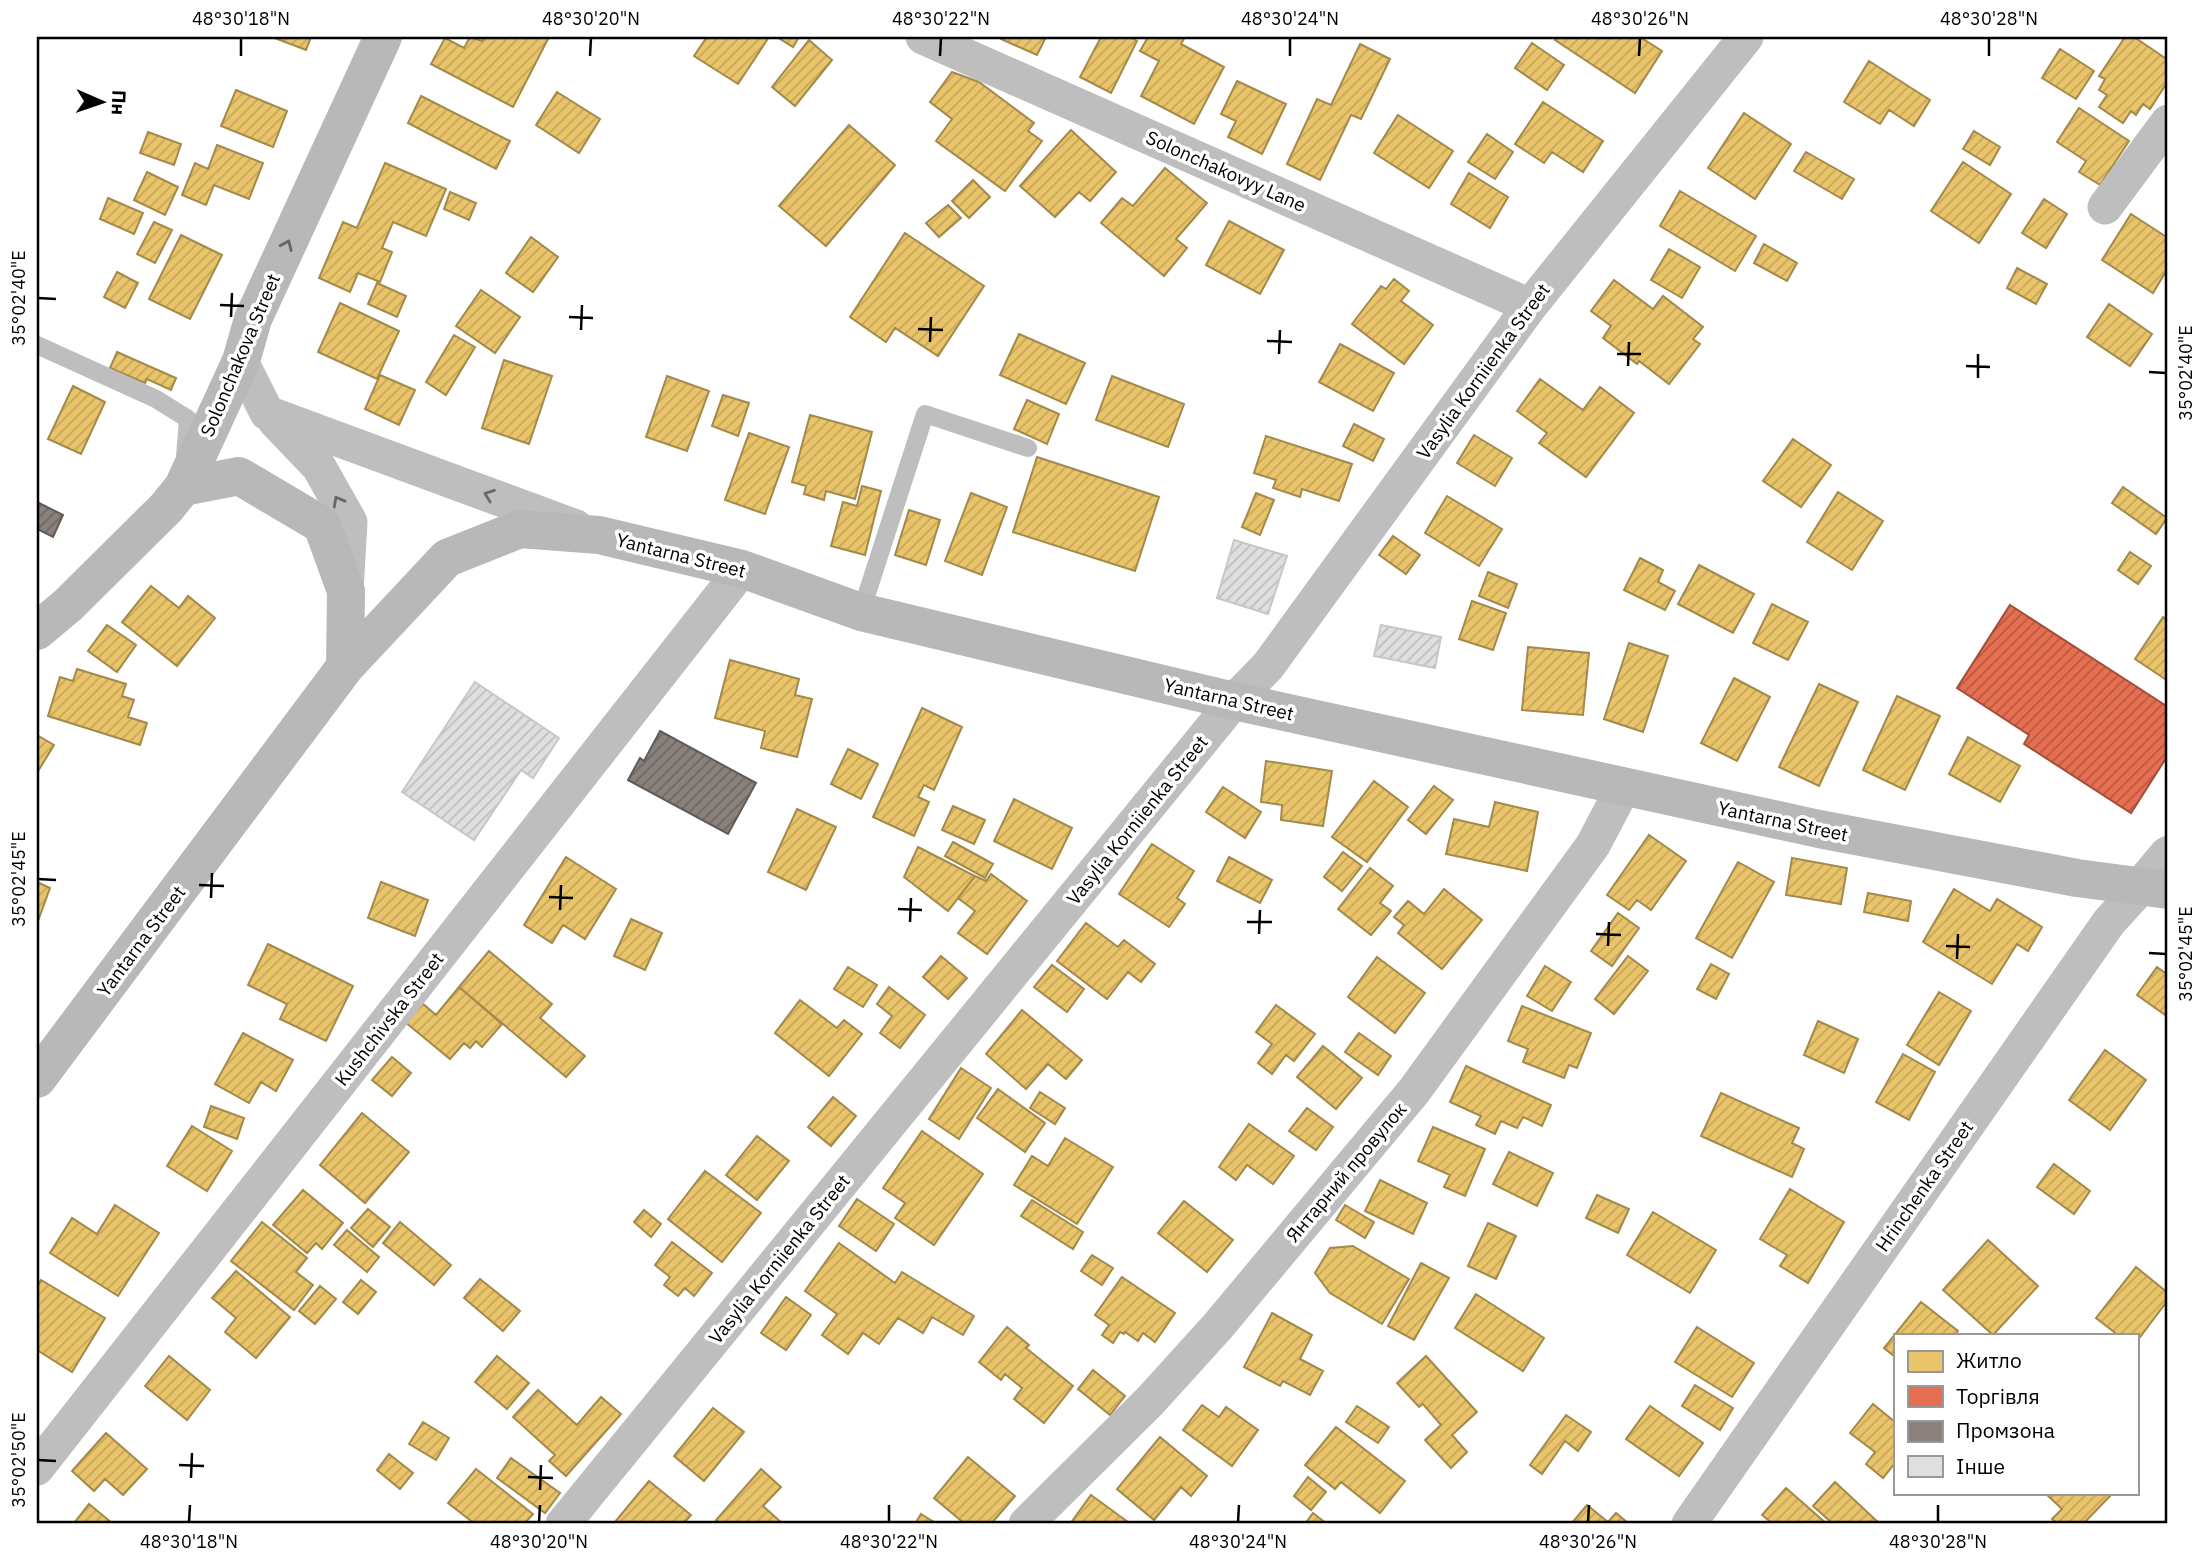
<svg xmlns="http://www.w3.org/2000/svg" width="2205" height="1561" font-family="'IBM Plex Sans',sans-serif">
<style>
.homes{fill:url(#homes-hatch);stroke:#a3894a;stroke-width:2}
.shops{fill:url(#shops-hatch);stroke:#a24e39;stroke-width:2}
.industry{fill:url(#industry-hatch);stroke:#615a57;stroke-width:2}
.building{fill:url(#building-hatch);stroke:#c7c7c7;stroke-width:2}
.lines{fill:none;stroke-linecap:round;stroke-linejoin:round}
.service{stroke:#bebebe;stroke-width:18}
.minor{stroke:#bebebe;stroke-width:35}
.tertiary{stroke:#bebebe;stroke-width:38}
.secondary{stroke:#b8b8b8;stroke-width:38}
.oneway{stroke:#656565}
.oneway2{stroke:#686868}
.ticks{fill:none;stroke:#000;stroke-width:2.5}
.labels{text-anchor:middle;stroke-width:7;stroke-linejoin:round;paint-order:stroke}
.street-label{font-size:19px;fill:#000;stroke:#fff}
.neatline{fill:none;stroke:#000;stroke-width:2.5}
.ticks-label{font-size:18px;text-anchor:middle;fill:#000}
</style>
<defs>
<pattern id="homes-hatch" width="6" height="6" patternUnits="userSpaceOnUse" patternTransform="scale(1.75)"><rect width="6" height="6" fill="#e9c46a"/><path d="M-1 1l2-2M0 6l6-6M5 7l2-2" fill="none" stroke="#c6a75a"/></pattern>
<pattern id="shops-hatch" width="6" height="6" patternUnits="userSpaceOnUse" patternTransform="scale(1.75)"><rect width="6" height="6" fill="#e76f51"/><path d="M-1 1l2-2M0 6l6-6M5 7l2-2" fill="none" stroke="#b95941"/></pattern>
<pattern id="industry-hatch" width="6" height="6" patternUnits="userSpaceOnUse" patternTransform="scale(1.75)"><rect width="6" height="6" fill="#8a817c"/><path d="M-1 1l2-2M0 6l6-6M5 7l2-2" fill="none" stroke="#6e6763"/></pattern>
<pattern id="building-hatch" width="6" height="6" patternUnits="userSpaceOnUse" patternTransform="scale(1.75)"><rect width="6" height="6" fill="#dfdfdf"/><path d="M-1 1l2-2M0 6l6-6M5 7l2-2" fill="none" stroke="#bebebe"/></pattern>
</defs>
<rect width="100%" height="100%" fill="#fff"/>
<path class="homes" d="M272,37h39l-5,13z
M470,37l12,4 2,-4h65l-36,70 -82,-43 14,-26 19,10z
M707,37h62l-31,47 -44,-28z
M777,37h22l-6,10z
M1002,37h44l-9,18 -36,-16z
M1101,37h29l7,4 -26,52 -31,-16z
M1148,37h37l-4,7 43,23 -30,57 -53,-28 18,-35 -19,-10z
M1557,37h83l22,14 -27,42 -80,-53z
M2125,37h9l34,23v21l-18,28 -7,-5 -7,11 -5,-4 -8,12 -24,-16 8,-12 -8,-5 6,-11 -6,-3z
M809,40l23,20 -37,46 -23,-19z
M1532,43l32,22 -17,25 -32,-22z
M1360,44l30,15 -29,60 -10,-4 -31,65 -33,-16 30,-65 14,6z
M2060,49l34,22 -18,28 -34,-21z
M1869,61l61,39 -16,26 -25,-16 -9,14 -36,-22z
M952,72l27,10 55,41 -6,8 14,10 -37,50 -69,-50 16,-22 -22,-17z
M1237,81l49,23 -24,50 -34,-17 8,-16 -15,-7z
M236,90l51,21 -14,36 -52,-21z
M557,92l43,27 -21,34 -43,-28z
M421,96l89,45 -14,28 -88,-46z
M1543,102l60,39 -20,31 -31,-20 -8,11 -29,-19z
M2079,108l50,33 -29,44 -21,-13 7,-11 -29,-19z
M1744,113l47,31 -36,55 -47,-31z
M1398,115l55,36 -24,37 -55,-35z
M849,125l46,40 -69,81 -47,-40z
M1071,130l45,42 -26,29 -11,-9 -24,25 -35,-31z
M1974,131l26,16 -10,18 -27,-16z
M148,132l33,12 -7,21 -34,-12z
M1487,134l26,18 -18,27 -27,-17z
M217,145l46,18 -14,36 -35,-14 -8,20 -24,-10 13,-32 13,6z
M1806,152l48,27 -12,20 -48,-28z
M1963,162l48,32 -32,49 -48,-32z
M385,163l61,26 -20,47 -33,-14 -11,26 10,4 -12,30 -22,-9 -8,19 -31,-14 24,-56 14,6z
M1165,168l42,35 -31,36 11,9 -23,28 -63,-53 21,-25 11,8z
M147,172l31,15 -13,28 -31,-15z
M1469,173l39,24 -18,31 -39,-24z
M973,180l17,17 -21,21 -17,-17z
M1680,191l76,45 -21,35 -75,-45z
M450,192l26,11 -7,17 -25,-11z
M108,198l35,15 -9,21 -34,-15z
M2044,199l23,15 -21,34 -24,-15z
M948,205l13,13 -22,19 -13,-14z
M2131,214l37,24v30l-15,25 -51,-33z
M1229,221l55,29 -24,44 -54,-29z
M154,222l18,8 -17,33 -18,-9z
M905,233l79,53 -46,70 -43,-28 -9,14 -36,-25z
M181,235l41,20 -32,64 -41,-20z
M531,237l27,20 -25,35 -27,-19z
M1764,244l33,19 -10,18 -33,-18z
M1669,249l31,18 -18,31 -31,-18z
M2017,268l30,16 -11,20 -29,-16z
M117,272l21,11 -13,25 -21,-11z
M1394,279l15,12 -8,10 32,24 -29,39 -52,-40 29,-38 5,3z
M1614,280l39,29 10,-13 40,31 -10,12 7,5 -31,40 -30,-23 -2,3 -34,-26 8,-12 -20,-15z
M377,283l29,13 -9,21 -29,-13z
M481,290l39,27 -25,36 -39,-27z
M340,303l59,28 -22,48 -59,-27z
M2109,304l43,30 -22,32 -43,-29z
M1019,334l66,29 -19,41 -66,-29z
M454,335l21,12 -29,48 -20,-13z
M1340,344l54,29 -21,38 -54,-29z
M117,352l59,26 -5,12 -24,-11 -2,4 -35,-15z
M504,360l48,16 -23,68 -47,-16z
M380,375l35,15 -16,35 -34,-16z
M667,376l42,15 -22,60 -41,-14z
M1112,376l72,28 -16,43 -72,-27z
M1540,379l43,31 17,-23 34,26 -48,64 -47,-34 8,-10 -30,-22z
M73,386l32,16 -24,52 -33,-15z
M723,395l26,8 -11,33 -26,-10z
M1027,400l32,14 -12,30 -33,-15z
M810,415l62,17 -17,67 -29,-8 -2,9 -20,-6 2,-8 -14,-4z
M1354,424l30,15 -11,22 -30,-15z
M749,433l40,14 -24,67 -40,-14z
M1474,435l38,23 -17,28 -38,-23z
M1266,436l86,28 -13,37 -37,-12 -2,8 -27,-9 3,-8 -22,-7z
M1793,439l38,26 -30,42 -38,-26z
M1037,457l122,40 -24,74 -122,-39z
M862,486l19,5 -16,64 -34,-9 12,-44 14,4z
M2123,487l44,31 -11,16 -44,-31z
M1838,492l45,29 -31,49 -45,-28z
M971,493l36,14 -25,68 -37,-14z
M1256,493l18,7 -14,35 -18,-8z
M1447,496l55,33 -23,37 -54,-33z
M909,510l31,10 -14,45 -31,-10z
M1393,536l27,19 -14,19 -27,-19z
M2130,552l21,14 -13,18 -20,-14z
M1640,558l23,12 -5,12 17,9 -10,19 -41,-20z
M1699,565l55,29 -21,39 -55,-29z
M1488,572l29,12 -9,24 -29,-12z
M151,586l28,22 9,-12 27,22 -38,48 -55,-44z
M1472,601l34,12 -13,37 -34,-11z
M1772,604l36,18 -20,38 -35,-17z
M2163,617l5,3v61l-33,-22z
M107,625l29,20 -19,27 -29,-21z
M1629,643l39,13 -25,76 -39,-13z
M1528,647l61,6 -6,62 -61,-5z
M730,660l69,19 -4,16 17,4 -15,58 -36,-9 4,-17 -50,-13z
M77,669l49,15 -4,12 12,4 -6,17 19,6 -7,22 -92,-29 12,-39 13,4z
M1734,678l36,19 -33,64 -36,-18z
M1819,684l39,18 -39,84 -40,-19z
M1897,696l43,20 -35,74 -42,-20z
M922,708l40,19 -28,63 -10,-5 -6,12 11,5 -15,34 -41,-19z
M37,735l17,10 -17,28z
M1968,737l52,29 -20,36 -51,-28z
M848,749l30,15 -17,35 -30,-15z
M1266,761l66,10 -9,55 -42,-6 1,-15 -21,-3z
M1374,781l34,26 -41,55 -35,-25z
M1434,786l19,14 -27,34 -18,-14z
M1223,787l38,25 -16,26 -39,-26z
M1014,799l58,29 -20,41 -58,-28z
M1495,802l43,10 -11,59 -81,-17 8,-35 35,8z
M953,806l32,14 -11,24 -32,-14z
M797,809l39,18 -30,63 -38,-18z
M1649,835l37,26 -35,49 -14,-10 -8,10 -22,-15z
M953,842l40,22 -8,14 -40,-22z
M1152,844l42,27 -17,27 8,6 -16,23 -50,-33z
M918,847l57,29 -27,35 -44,-34z
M1343,852l19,14 -20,25 -18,-14z
M566,857l50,32 -31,50 -22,-14 -11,18 -28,-18z
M1229,857l43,23 -12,23 -43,-22z
M1792,858l55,10 -6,36 -55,-9z
M1738,862l36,20 -42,76 -36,-20z
M1370,868l23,18 -13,17 11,8 -20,24 -33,-26z
M991,874l36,27 -40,53 -29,-21 17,-22 -17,-13 17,-22 11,5z
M37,882l13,6 -12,33 -1,-1z
M381,882l47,18 -13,36 -47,-18z
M1444,889l38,31 -40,49 -44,-36 6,-8 -10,-8 14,-16 16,13z
M1954,889l36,22 7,-12 45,28 -14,24 -11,-7 -25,40 -69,-42z
M1868,893l43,8 -3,20 -44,-9z
M1618,913l21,15 -27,38 -21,-15z
M631,919l31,14 -17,37 -31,-14z
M1086,923l32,24 6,-7 31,24 -14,18 -13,-10 -21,27 -50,-38z
M268,944l85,42 -27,55 -46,-22 7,-15 -39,-19z
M489,951l63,53 -12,14 45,38 -19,21 -107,-90z
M941,956l26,22 -19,21 -25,-22z
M1628,956l20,15 -34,43 -19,-15z
M1377,957l48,36 -30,40 -47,-36z
M1711,964l18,10 -13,25 -19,-10z
M1052,965l32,24 -17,23 -33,-25z
M1545,966l26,16 -19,29 -25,-15z
M848,967l29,18 -14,22 -29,-18z
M2157,967l11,8v42l-31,-22z
M459,987l43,37 -20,23 -6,-6 -6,7 -6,-5 -14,16 -45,-37 17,-19 14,12z
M889,987l36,28 -25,33 -20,-15 12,-17 -15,-12z
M1939,992l32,19 -32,54 -32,-20z
M800,1000l37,28 7,-8 18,14 -33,42 -54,-43z
M1276,1005l39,29 -21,27 -8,-6 -14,19 -14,-11 14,-19 -16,-12z
M1522,1006l69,27 -14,35 -8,-3 -5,13 -41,-16 5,-13 -20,-8z
M1022,1010l60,50 -16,19 -18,-15 -22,25 -40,-35z
M1818,1021l40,18 -14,34 -40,-18z
M243,1033l50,27 -17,31 -15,-9 -12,21 -34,-19z
M1359,1033l32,23 -13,19 -33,-23z
M1323,1046l39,32 -26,31 -39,-32z
M2105,1050l41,30 -36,50 -41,-30z
M1903,1054l32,18 -26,48 -33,-18z
M392,1057l19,16 -19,23 -20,-16z
M1466,1066l85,39 -9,21 -19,-9 -6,11 -16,-7 -6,13 -19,-9 5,-9 -31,-14z
M961,1068l30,20 -32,51 -30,-20z
M998,1089l47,34 -20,29 -48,-34z
M1040,1092l25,16 -10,16 -25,-16z
M1721,1093l78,35 -7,15 12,6 -12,28 -91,-41z
M833,1097l23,19 -25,30 -23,-19z
M211,1106l33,12 -7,21 -33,-12z
M1307,1108l26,19 -17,23 -27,-19z
M362,1113l47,39 -44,51 -45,-38z
M1249,1124l45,32 -21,28 -26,-19 -11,15 -17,-13z
M192,1126l40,25 -25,40 -40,-25z
M1433,1127l52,22 -20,47 -21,-9 6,-12 -32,-14z
M922,1131l61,43 -49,71 -39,-27 10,-15 -22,-15z
M757,1136l32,25 -32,39 -31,-25z
M1065,1138l48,29 -36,57 -63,-39 18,-29 16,10z
M1509,1152l44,21 -16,33 -44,-22z
M2054,1164l36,27 -16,23 -37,-27z
M705,1171l56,42 -39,49 -54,-43z
M1380,1180l47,23 -14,31 -48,-23z
M1790,1189l54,33 -36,61 -28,-17 7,-11 -27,-16z
M303,1190l40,33 -21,26 -6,-6 -9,10 -34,-28z
M1597,1195l32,14 -11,24 -32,-15z
M857,1199l37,25 -18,27 -37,-25z
M1032,1200l51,32 -10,17 -52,-33z
M1184,1201l49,39 -26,32 -49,-39z
M115,1205l44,28 -41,63 -68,-43 22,-35 25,16z
M1345,1205l29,17 -9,16 -29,-18z
M368,1209l22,18 -17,20 -22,-19z
M644,1210l17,14 -10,13 -17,-15z
M1653,1212l63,38 -26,43 -63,-38z
M262,1222l45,36 -11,14 17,13 -19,25 -63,-49z
M400,1222l51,43 -17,20 -51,-42z
M1488,1223l28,13 -20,43 -28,-13z
M347,1230l32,27 -12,15 -33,-27z
M1988,1240l50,46 -45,49 -50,-45z
M672,1242l40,31 -18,23 -9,-8 -7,8 -14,-11 6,-8 -15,-12z
M839,1243l56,40 7,-11 72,44 -11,19 -31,-18 -9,16 -25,-15 -19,26 -16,-11 -15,21 -26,-19 15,-21 -32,-23z
M1353,1246l56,33 -27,45 -52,-31 -15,-20 15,-25z
M1092,1255l21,13 -11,17 -21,-14z
M1421,1263l28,15 -35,62 -26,-14z
M2136,1267l32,26v7l-31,41v-6h-19l-22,-17z
M236,1271l54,46 -34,41 -31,-26 11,-14 -24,-20z
M1122,1277l53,36 -20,29 -12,-9 -5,8 -13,-9 -1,2 -4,-2 -7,11 -11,-8 7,-10 -14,-10z
M480,1279l40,32 -17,20 -39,-33z
M41,1280l64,38 -33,54 -35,-22v-63z
M361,1280l15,12 -18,22 -15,-12z
M320,1286l16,13 -21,25 -16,-13z
M1476,1294l68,44 -21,33 -68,-43z
M786,1297l25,18 -25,35 -25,-17z
M1921,1302l37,29 -3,4h-60v22l-11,-9z
M1272,1313l40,22 -12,24 23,12 -13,24 -27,-14 -3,5 -36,-19z
M1007,1327l22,18 -3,3 47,38 -29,37 -30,-24 8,-11 -17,-14 -4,6 -22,-18z
M1697,1327l57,36 -22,34 -57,-35z
M169,1356l41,34 -23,30 -42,-34z
M497,1356l32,27 -22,26 -32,-27z
M1426,1356l51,56 -25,23 15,17 -16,16 -26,-28 16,-15 -18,-21 -4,3 -22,-24z
M1093,1370l32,26 -15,19 -32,-26z
M1695,1385l38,23 -13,22 -38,-24z
M538,1390l39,35 24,-28 20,17 -55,62 -17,-15 6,-6 -42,-38z
M1873,1404l22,18v41l-12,15 -17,-14 9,-12 -25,-19z
M1202,1405l17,12 7,-10 32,23 -26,36 -49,-36z
M1357,1406l32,21 -11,16 -32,-21z
M1650,1406l53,37 -24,33 -53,-37z
M713,1408l31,24 -40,49 -30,-25z
M1566,1415l25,17 -13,19 -13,-10 -23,33 -12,-9z
M423,1422l26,16 -13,22 -27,-16z
M1336,1427l69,54 -25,32 -39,-31 -6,7 -30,-24z
M106,1433l41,36 -24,26 -18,-16 -11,12 -22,-20z
M1160,1437l47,39 -16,20 -10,-9 -27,33 -37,-31z
M389,1454l24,19 -13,16 -23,-19z
M968,1457l47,39 -24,28h-26l-31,-26z
M511,1458l49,35 -15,20 -48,-35z
M476,1469l57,45 -9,10h-49l-27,-21z
M761,1469l20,18 -18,19 20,18h-62l-5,-4z
M1308,1477l18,15 -15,18 -17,-14z
M649,1481l42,34 -8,9 -69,-1z
M1835,1482l44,41 -1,1h-45l-20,-18z
M1786,1488l41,36h-54l-11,-9z
M2045,1493h68l-30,31h-25l-6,-5 10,-10z
M1091,1495l37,27 -1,2h-57z
M89,1504l23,19 -1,1h-32l-4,-2z
M1587,1505l21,17 8,-9 13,11h-58z
M1313,1513l14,11h-22z
M921,1514l16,10h-22z"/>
<path class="shops" d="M2010,605l158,102v48l-37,58 -107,-69 5,-9 -72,-47z"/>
<path class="industry" d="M37,502l26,13 -10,22 -16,-8z
M660,731l96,52 -28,51 -100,-54 12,-22 4,3z"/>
<path class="building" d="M1234,540l53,16 -19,58 -51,-16z
M1381,625l60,12 -6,31 -61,-12z
M475,682l84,56 -26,40 -12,-8 -47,70 -72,-48z"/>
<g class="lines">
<path class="service" d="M37,345l119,54 32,20 -3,37
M861,612l64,-198 103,34"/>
<path class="minor" d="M923,37l607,269
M2105,207l63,-85
M241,361l26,52 309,114
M275,421l44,46 31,55 -4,69
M37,1468l705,-899
M563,1524l671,-823 34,-35 262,-360 216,-269
M1026,1524l124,-123 68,-75 196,-235 179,-246 31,-59
M1689,1524l420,-602 33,-36"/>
<path class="tertiary" d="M2142,886l26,-31"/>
<path class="secondary" d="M183,487l56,-11 83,49 24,66 -1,76 102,-109 73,-29 79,6 143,34 119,43 373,89 585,128 258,49 91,12
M37,631l31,-26 98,-97 17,-21 58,-126 12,-42 130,-282
M37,1079l308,-412"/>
</g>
<defs><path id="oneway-chevron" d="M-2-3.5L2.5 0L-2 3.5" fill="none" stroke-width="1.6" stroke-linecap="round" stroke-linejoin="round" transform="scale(1.75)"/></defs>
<use class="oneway" href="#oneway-chevron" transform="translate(287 245) rotate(-66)"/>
<g class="oneway2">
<use href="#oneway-chevron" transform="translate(489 495) rotate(-160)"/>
<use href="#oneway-chevron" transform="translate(338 501) rotate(-119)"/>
</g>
<path class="ticks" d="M241,56v-18M590,56l1,-18M940,56l1,-18M1290,56v-18M1639,56l1,-18M1989,56v-18M38,298l18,1M220,305l24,1M231,317l1,-24M569,317l24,1M918,329l25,1M581,330l1,-25M1267,341l25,1M930,342l1,-25M1279,354l1,-24M1617,354h24M1628,366l1,-24M1966,366l24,1M2149,372l17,1M1978,378v-24M38,879l18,1M199,885l25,1M549,897l24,1M211,898l1,-25M898,909l24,1M560,910l1,-25M910,922l1,-24M1247,922h25M1259,934l1,-24M1596,934l25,1M1608,946l1,-24M1946,946l24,1M2149,953l17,1M1957,959l1,-25M38,1460l18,1M179,1465l25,1M528,1477l25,1M191,1478l1,-25M540,1490l1,-25M189,1522l1,-17M539,1522l1,-17M889,1522v-17M1238,1522l1,-17M1588,1522l1,-17M1938,1522v-17"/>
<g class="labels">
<g class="street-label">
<text transform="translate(1226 171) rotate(24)" y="7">Solonchakovyy Lane</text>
<text transform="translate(240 355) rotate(-67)" y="7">Solonchakova Street</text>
<text transform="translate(1483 371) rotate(-54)" y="7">Vasylia Korniienka Street</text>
<text transform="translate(681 555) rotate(14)" y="7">Yantarna Street</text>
<text transform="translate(1229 699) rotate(13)" y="7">Yantarna Street</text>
<text transform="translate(1137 820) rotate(-51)" y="7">Vasylia Korniienka Street</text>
<text transform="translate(1783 821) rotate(12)" y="7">Yantarna Street</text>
<text transform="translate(141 941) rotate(-53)" y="7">Yantarna Street</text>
<text transform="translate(389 1019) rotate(-52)" y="7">Kushchivska Street</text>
<text transform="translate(1346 1172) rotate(-50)" y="7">Янтарний провулок</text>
<text transform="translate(1924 1186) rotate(-55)" y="7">Hrinchenka Street</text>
<text transform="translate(779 1259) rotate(-51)" y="7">Vasylia Korniienka Street</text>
</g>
</g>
<rect width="2205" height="1561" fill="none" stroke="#ffffff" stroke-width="77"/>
<rect x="1894" y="1334" width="245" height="161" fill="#ffffff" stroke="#999999" stroke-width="2"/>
<rect x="1908" y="1351" width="35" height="21" fill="#e9c46a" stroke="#999999" stroke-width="2"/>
<text x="1956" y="1368" font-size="21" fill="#000000">Житло</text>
<rect x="1908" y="1386" width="35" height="21" fill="#e76f51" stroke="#999999" stroke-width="2"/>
<text x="1956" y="1404" font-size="21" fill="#000000">Торгівля</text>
<rect x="1908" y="1421" width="35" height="21" fill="#8a817c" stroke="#999999" stroke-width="2"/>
<text x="1956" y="1438" font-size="21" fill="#000000">Промзона</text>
<rect x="1908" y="1456" width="35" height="21" fill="#dfdfdf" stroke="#999999" stroke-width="2"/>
<text x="1956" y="1474" font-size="21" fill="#000000">Інше</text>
<g transform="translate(102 102) rotate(92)" stroke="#ffffff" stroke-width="5" paint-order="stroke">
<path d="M0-5L12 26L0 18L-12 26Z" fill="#000000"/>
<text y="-10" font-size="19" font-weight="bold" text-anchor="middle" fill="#000000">Пн</text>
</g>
<rect x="38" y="38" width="2128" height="1484" class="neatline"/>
<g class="ticks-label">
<text x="241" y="25">48°30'18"N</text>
<text x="591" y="25">48°30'20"N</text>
<text x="941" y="25">48°30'22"N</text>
<text x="1290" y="25">48°30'24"N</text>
<text x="1640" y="25">48°30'26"N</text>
<text x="1989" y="25">48°30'28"N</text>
<text transform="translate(19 298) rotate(-90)" y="6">35°02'40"E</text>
<text transform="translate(2186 373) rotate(-90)" y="6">35°02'40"E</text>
<text transform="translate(19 879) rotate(-90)" y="6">35°02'45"E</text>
<text transform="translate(2186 954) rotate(-90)" y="6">35°02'45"E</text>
<text transform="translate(19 1460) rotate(-90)" y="6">35°02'50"E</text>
<text x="189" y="1548">48°30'18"N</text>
<text x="539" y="1548">48°30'20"N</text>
<text x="889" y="1548">48°30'22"N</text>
<text x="1238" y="1548">48°30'24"N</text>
<text x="1588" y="1548">48°30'26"N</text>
<text x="1938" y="1548">48°30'28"N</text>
</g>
</svg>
